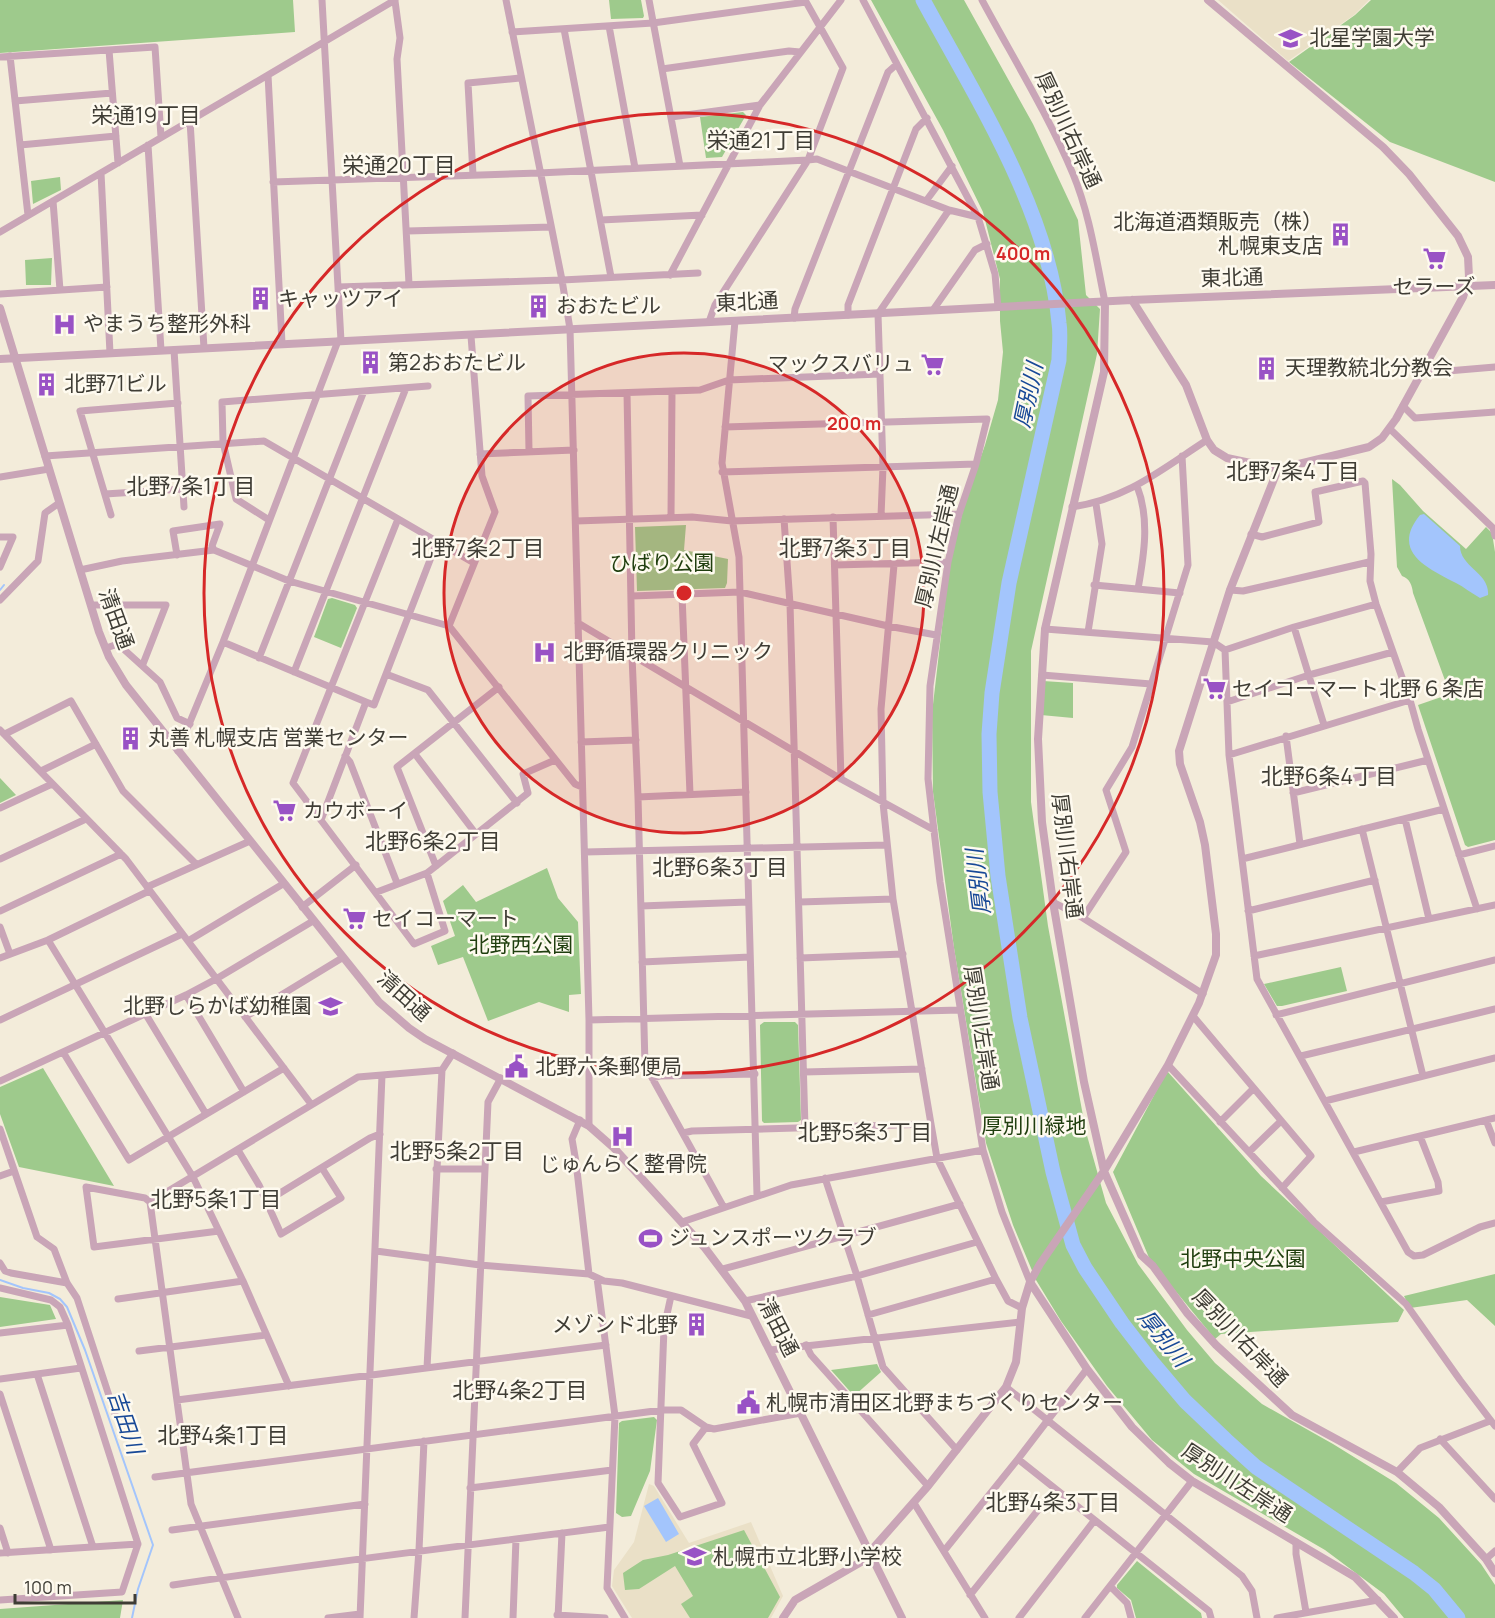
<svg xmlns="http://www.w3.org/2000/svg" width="1495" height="1618" font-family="Manrope,'Noto Sans JP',sans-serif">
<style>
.built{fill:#eae0c7}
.green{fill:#9eca8c}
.water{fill:#a3c5fc}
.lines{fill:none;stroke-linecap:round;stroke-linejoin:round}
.stream{stroke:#a3c5fc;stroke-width:2}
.river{stroke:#a3c5fc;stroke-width:15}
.minor{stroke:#c9a5b7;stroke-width:7}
.tertiary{stroke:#c9a5b7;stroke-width:8}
.ring{fill:none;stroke:#d62828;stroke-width:3}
.labels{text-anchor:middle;stroke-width:5;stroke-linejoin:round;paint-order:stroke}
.poi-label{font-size:21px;fill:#3f3d35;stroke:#fefaef;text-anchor:start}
.street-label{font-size:21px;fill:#3f3d35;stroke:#fefaef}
.park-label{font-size:21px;fill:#1f3e0e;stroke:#fefaef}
.neighbourhood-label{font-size:22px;fill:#3f3d35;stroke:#fefaef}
.water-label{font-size:22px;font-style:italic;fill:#184997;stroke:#fefaef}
.centre{fill:#d62828;stroke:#fefaef;stroke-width:3}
.ring-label{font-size:18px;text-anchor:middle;font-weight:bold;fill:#d62828;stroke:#fefaef;stroke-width:5;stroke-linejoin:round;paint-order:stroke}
</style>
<rect width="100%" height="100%" fill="#f3ecda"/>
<path class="built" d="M1218,0h151l-15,15 -66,46z
M649,1484l5,2 35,57 62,-21 32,74 -12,22h-139l-20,-32 2,-16 20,-28z"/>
<path class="green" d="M0,0h293l2,32 -295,21z
M609,0h32l3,16 -1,2 -32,1z
M871,0h93l69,124 45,96 8,75 14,14 -3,45 -66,297v151l17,124 38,206 20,71 32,61 49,66 28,33 47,41 71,40 63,39 43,35 42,46 14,21v33h-91l-20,-24 -59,-44 -131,-76 -42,-34 -45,-54 -46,-65 -25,-41 -23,-55 -27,-82 -32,-195 -21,-156 -1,-79 17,-146 15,-61 21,-61 13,-45 5,-48 -3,-31v-42l-17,-67 -40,-82z
M1371,0h124v182l-105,-40 -101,-80 66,-47z
M743,112l3,3 -24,42 -16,1 -6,-41z
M60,177l1,13 -28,14 -2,-23z
M52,258l-1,27h-25l-1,-25z
M1392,479l8,6 23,26 43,38 20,-22 6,6 3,19v288l-27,7 -3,-2 -47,-140 32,-11 -37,-101c-1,-8 -3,-14 -11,-17l-5,-9z
M686,525l-2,25 44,9 -1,24 -2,5 -88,3 -2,-64z
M332,598l23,7 2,3 -16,40 -27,-11 14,-38z
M1043,681l30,2v35l-32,-3z
M0,778l16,17 -16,8z
M547,868l11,30 20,24 3,72 -12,1v17l-30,-10 -51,19 -25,-64 -25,8 -7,-19 24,-10 -12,-35 20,-16 13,17z
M1341,967l6,24 -65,15h-5l-13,-22z
M764,1022h31l3,3 3,95 -3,2 -34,1 -2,-2 -2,-96z
M43,1068l71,118 -95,-19 -19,-53v-27z
M1167,1071l94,105 143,134 -6,12 -177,12 -6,5 -65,-79 -37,-88z
M1495,1274v52l-28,-26 -57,8 -6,-12z
M0,1297l50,8 6,14 -56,8z
M877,1364l4,8 -27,24 -23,-26z
M654,1417l3,3 -7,51 -19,45 -9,1 -6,-4 3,-90 3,-2z
M744,1530l36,67 -12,21h-78l-9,-14 12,-8 -18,-30 -36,23 -14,1 -2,-17 20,-13 25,-5z
M1137,1561l64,52 1,5h-66l-5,-18 -14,-12v-3z
M123,1600l-3,18h-120v-9z"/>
<path class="water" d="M1424,514l36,32c0,21 30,27 28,49l-8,3c-9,-5 -16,-11 -24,-15 -28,-15 -66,-31 -36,-68z
M658,1498l21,36 -13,8 -22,-36z"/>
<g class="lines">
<path class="stream" d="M0,590l4,-5
M0,1280l23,8 26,5 11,6 7,8 18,43 68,195 -15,44 -6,29"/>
<path class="river" d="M923,0c53,98 126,211 136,323 2,12 0,25 0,37l-50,223 -17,110 -3,41 1,58 8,84 22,142 33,154 20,73 12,23 37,55 30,39 33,39 41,39 30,27 158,106 20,16 24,29"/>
<path class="minor" d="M322,0l19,341
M506,0l56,280 8,49 19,691v106
M649,0l31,166
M805,0l38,68 -35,92 9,-1 132,51 29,7
M863,0l115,217 17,57 3,33
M982,0c30,56 67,116 91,174 17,41 23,85 32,128
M395,1l5,37 -3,21 12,225
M609,26l26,142
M564,29l47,248
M512,32l141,-9 153,-21
M109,50l9,113
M10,56l18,159
M0,57l155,-10 6,90
M662,69l127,-18 11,1
M15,101l97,-8
M671,117l89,-12
M190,121l14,227
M20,145l96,-9
M148,145l13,205
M101,173l9,180
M473,175l-5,-92 52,-5
M273,182l266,-9 269,-13 -93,145 -6,17
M53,201l7,89
M926,201l26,-35
M601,220l101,-5
M407,231l144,-4
M0,232l268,-157
M670,275l90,-170 81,-105
M338,287l224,-7 136,-7
M0,294l107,-7
M933,310l42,-60 12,-6
M848,315v-10l68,-176 11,-11
M794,318l1,-9 93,-237 9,-8
M735,321l-13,142 17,94 18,638
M282,343l-14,-268 127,-75
M174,350l10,157
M1427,365l9,7 59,-5
M627,393l5,263 6,141 7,268 78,141
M1403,406l12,12 80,-6
M725,427l262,-8 -11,45 -17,50 -11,48 -18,124 -2,93 12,103 43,268 19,62 28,70
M1390,429l103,99 2,8
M529,451l-1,-55 172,-6 29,-10 151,-6
M480,454l94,-4
M45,456l219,-15 210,122
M722,472l254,-8
M0,477l49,-8
M1137,486c13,33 7,69 1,103
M105,494l78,-5
M1072,507c55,-8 90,-38 135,-67
M111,515l-31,-104 98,-8
M881,516l2,-49 -5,-153 71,-104
M671,517l1,-125
M833,517l8,262
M398,519l-105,264 121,161 31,-13 -18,-58
M784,519l6,85 15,523
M269,520l-33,-21 -13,-57 -1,-40 206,-16
M576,521l116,-4 40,4 227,-7
M1251,534l11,3 57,-15 -4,-30 48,-11 2,2 6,71 -1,27 6,23 34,96 8,29 59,180
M0,537h13l-13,30
M177,555l-4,-24 47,-7 -8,22 2,4
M835,565l113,-3
M894,565l-13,144 2,94 10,96 38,225 6,34 59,121 12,22 14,7
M80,570l42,-9 92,-11 75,31 160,45 126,158 7,3
M1094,585l86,8
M1230,590l13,1 126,-29
M682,595l8,199
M632,596l108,-4 148,34 48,9
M0,600l38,-39 7,-48 14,-10
M91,605h75l-23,59
M578,623l263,156 93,51
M449,626l46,-114 -13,-36 -11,-140
M1294,627l30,98
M1045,629l168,13 12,8 4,105 28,224 151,273 6,4 9,-1 57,-28 15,-4
M1088,632l14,-88 -6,-40
M223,642l143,60
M106,648l12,-4 42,38 17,36 13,6
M1225,650l69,-23 82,-23
M259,658l105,-267
M294,672l112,-284
M386,674l42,16 89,113
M1042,675l109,9
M1227,702l82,-27 84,-23
M0,730l126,129 185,245
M5,734l66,-33 52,90 73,73
M1286,736l14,108
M581,742l55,-2
M178,751l45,-109 115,-301
M415,754l61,80
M1229,755l181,-55
M345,756l5,6 47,121
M41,771l55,-27
M1293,793l135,-33
M638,797l108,-5
M0,808l52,-24
M1405,819l24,100
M321,820l45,-118 8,3 63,-163
M1362,829l61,247
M585,852l302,-7
M1459,855l36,-9
M0,859l86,-40
M1242,859l202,-50
M436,866l-39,-99 102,-80
M147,887l103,-46
M377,892l50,-19 9,-7 92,-73 -5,-19 32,-14
M800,902l93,-3
M1053,902l30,16 120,76
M641,906l107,-4
M302,907l54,-42
M0,911l121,-57
M1248,911l127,-31
M1083,918l43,-66 -20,-62 26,-43 56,-182 -6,-109
M0,927l10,27
M48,940l145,237 50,104 46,105
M188,941l95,-57
M1254,956l241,-51
M0,958l48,-18 101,-49
M800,958l103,-4
M642,962l108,-5
M186,995l58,97
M145,1013l61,101
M1276,1015l219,-55
M1193,1016l118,140 -29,32
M245,1017l97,-59
M0,1020l182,-86
M589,1020l371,-10
M63,1052l66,108 155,-92
M1301,1056l194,-47
M1168,1065l146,157 92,82 54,76 35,46
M804,1072l118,-3
M652,1078l8,-2 95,-2
M0,1081l186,-86 30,-16 97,-58
M1325,1101l170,-43
M580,1120l-8,19 4,23 13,112
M1486,1120l9,23
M1220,1122l33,-33
M0,1129l37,108 17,12 13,34 10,15 38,116
M683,1133l9,-2 239,-7
M238,1150l21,35 22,49 60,-36 -19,-30
M1249,1152l32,-31
M1354,1152l141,-34
M436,1169h48
M0,1176l14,-5
M825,1178l32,98 26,91 74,83
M267,1201l103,-63 10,-4
M150,1202l-5,-4 -59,-11 8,60 125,-16
M1381,1202l58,-11 -1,-9 -18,-46
M682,1222l109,-37 192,-35
M376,1251l104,14 109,9 15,7 18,2 129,33
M0,1263l5,8 6,2 56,10
M723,1269l237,-65
M597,1278l18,138 -8,172 18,30
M0,1288l51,12 9,7 8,18 70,219 -16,48 -122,8
M671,1296l-7,32 -6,155 22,34 42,-14 -29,-59 13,-17
M118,1299l125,-18
M745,1301l112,-25 120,-34
M868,1315l128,-36
M0,1333l68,-8
M806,1345l5,10 117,131
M770,1350l250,-28
M139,1351l127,-16
M427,1368l15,-298
M37,1374l56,173
M0,1379l81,-11
M1006,1387l236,189 10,15 5,27
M0,1394l51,156
M177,1400l429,-55
M1440,1439l55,60
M1018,1459l191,152 2,7
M1397,1472l23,-24 70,-27
M155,1477l507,-67h19l25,17 8,2 87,-16
M470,1488l142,-18
M914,1503l71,115
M0,1528l8,25
M172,1530l193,-26
M1296,1542v12l10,58
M944,1551l74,-92 69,-90
M0,1553l138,-9
M1486,1559l9,-8
M173,1585c145,-22 291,-39 436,-58
M1110,1586l17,17 4,15
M970,1595l85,-106
M557,1615l48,3
M238,1618l-47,-114 -41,-302 208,-125 84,-7 11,-17
M328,1618l32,-4
M360,1618l22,-543
M414,1618l5,-68 5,-109
M465,1618l23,-516 13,-24
M513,1618l3,-79
M558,1618l4,-85
M1019,1618l75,-97
M1085,1618l107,-137
M1277,1618l101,-18"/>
<path class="tertiary" d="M1132,300l54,85 21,55 7,10 13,8 51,11 91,-22 13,-9 14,-19 67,-122 6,-20 -1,-20 -10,-21 -49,-62 -26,-27 -175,-147
M1105,302l-1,70 -59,257 -7,110 4,83 11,80 31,180 20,89 37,84 12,11 34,47 29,32 76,70 105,57 42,35 47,52 9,14
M0,308l99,324 10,25 17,28 253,317 30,26 16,11 164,87 25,22 91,100 40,53 157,317
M0,359l1132,-59 363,-15
M1030,1282l57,87 45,58 37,36 23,18 163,96 39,41
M783,1618l12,-18 66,-38 67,-76 78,-99 10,-25 6,-54 8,-26 10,-18 64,-93 64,-106 31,-62 17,-48v-21l-11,-89 -5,-23 -20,-58 -1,-13 51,-161 48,-121"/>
</g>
<circle cx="684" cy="593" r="240" fill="#d62828" fill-opacity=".12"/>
<g class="ring">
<circle cx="684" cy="593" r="240"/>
<circle cx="684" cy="593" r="480"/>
</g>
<defs>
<symbol id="university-bare" viewBox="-9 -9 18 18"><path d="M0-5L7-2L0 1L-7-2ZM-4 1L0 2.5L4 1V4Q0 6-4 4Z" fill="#9952c5" stroke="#fefaef" stroke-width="2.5" paint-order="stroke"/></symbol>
<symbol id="building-bare" viewBox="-9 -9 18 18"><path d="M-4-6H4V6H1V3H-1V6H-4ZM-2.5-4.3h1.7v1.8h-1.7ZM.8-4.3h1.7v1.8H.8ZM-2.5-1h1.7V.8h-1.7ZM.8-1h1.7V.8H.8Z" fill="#9952c5" stroke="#fefaef" stroke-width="2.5" paint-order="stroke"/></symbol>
<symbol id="supermarket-bare" viewBox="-9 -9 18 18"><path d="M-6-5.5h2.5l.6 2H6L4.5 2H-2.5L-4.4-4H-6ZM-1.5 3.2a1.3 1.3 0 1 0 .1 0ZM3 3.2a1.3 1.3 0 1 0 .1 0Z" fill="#9952c5" stroke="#fefaef" stroke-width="2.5" paint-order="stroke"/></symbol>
<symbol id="hospital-bare" viewBox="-9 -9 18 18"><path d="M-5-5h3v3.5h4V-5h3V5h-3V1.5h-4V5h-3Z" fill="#9952c5" stroke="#fefaef" stroke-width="2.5" paint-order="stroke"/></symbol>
<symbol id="school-bare" viewBox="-9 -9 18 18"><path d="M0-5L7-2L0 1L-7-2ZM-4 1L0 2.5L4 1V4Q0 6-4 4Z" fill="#9952c5" stroke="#fefaef" stroke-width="2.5" paint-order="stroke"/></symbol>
<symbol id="civic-bare" viewBox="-9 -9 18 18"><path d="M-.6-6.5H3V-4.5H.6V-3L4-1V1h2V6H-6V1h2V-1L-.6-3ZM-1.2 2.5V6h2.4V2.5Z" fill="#9952c5" stroke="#fefaef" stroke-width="2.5" paint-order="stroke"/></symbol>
<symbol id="stadium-bare" viewBox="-9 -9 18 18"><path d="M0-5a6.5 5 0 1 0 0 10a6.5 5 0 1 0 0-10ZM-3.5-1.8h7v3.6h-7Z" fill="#9952c5" stroke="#fefaef" stroke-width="2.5" paint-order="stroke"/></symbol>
</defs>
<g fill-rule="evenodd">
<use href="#university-bare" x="1274" y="22" width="33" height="33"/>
<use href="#building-bare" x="1324" y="218" width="33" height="33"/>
<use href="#supermarket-bare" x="1418" y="242" width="33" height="33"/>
<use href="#building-bare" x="244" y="282" width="33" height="33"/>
<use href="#building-bare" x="522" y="290" width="33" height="33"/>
<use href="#hospital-bare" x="48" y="308" width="33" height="33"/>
<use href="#building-bare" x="354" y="346" width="33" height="33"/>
<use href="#supermarket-bare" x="916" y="348" width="33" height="33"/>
<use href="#building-bare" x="1250" y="352" width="33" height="33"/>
<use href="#building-bare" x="30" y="368" width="33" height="33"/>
<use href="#hospital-bare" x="528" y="636" width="33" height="33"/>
<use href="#supermarket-bare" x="1198" y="672" width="33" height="33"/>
<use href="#building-bare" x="114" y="722" width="33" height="33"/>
<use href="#supermarket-bare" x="268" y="794" width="33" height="33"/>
<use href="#supermarket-bare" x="338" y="902" width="33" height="33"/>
<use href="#school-bare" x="314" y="990" width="33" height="33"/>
<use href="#civic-bare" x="500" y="1050" width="33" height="33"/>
<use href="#hospital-bare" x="606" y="1120" width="33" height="33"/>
<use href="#stadium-bare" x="634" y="1222" width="33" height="33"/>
<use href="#building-bare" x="680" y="1308" width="33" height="33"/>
<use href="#civic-bare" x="732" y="1386" width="33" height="33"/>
<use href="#school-bare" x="678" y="1540" width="33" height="33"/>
</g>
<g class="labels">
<g class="poi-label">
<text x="1309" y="45">北星学園大学</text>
<text x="1323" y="229" text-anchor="end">北海道酒類販売（株）<tspan x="1323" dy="24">札幌東支店</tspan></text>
<text x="1434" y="294" text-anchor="middle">セラーズ</text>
<text x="278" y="306">キャッツアイ</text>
<text x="556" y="313">おおたビル</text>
<text x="83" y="331">やまうち整形外科</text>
<text x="388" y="370">第2おおたビル</text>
<text x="914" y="371" text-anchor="end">マックスバリュ</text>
<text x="1285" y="375">天理教統北分教会</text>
<text x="64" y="391">北野71ビル</text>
<text x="563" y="659">北野循環器クリニック</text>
<text x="1232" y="696">セイコーマート北野６条店</text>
<text x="148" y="745">丸善 札幌支店 営業センター</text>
<text x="303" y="818">カウボーイ</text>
<text x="372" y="926">セイコーマート</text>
<text x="312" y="1013" text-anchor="end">北野しらかば幼稚園</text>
<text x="535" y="1074">北野六条郵便局</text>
<text x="623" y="1171" text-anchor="middle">じゅんらく整骨院</text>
<text x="669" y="1245">ジュンスポーツクラブ</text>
<text x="678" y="1332" text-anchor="end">メゾンド北野</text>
<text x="766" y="1410">札幌市清田区北野まちづくりセンター</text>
<text x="713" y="1564">札幌市立北野小学校</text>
</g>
<g class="street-label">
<text transform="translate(1068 130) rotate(65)" y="7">厚別川右岸通</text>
<text transform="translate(1232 278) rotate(-2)" y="7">東北通</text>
<text transform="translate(747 302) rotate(-3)" y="7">東北通</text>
<text transform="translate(937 546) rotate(-77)" y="7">厚別川左岸通</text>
<text transform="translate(116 619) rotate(70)" y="7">清田通</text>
<text transform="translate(1067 856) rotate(83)" y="7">厚別川右岸通</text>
<text transform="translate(404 996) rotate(42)" y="7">清田通</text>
<text transform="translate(981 1028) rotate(81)" y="7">厚別川左岸通</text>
<text transform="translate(778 1327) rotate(63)" y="7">清田通</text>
<text transform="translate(1240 1338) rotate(46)" y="7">厚別川右岸通</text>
<text transform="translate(1237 1483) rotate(33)" y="7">厚別川左岸通</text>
</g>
<g class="park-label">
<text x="662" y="570">ひばり公園</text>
<text x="521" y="952">北野西公園</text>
<text x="1034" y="1133">厚別川緑地</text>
<text x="1243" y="1266">北野中央公園</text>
</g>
<g class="neighbourhood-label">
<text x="146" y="123">栄通19丁目</text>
<text x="761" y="148">栄通21丁目</text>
<text x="399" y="173">栄通20丁目</text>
<text x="1293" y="479">北野7条4丁目</text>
<text x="191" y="494">北野7条1丁目</text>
<text x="478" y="556">北野7条2丁目</text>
<text x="845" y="556">北野7条3丁目</text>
<text x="1329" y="784">北野6条4丁目</text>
<text x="433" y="849">北野6条2丁目</text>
<text x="720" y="875">北野6条3丁目</text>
<text x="865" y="1140">北野5条3丁目</text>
<text x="457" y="1159">北野5条2丁目</text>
<text x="216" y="1207">北野5条1丁目</text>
<text x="520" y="1398">北野4条2丁目</text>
<text x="223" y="1443">北野4条1丁目</text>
<text x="1053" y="1510">北野4条3丁目</text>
</g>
<g class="water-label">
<text transform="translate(1028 395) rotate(-78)" y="8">厚別川</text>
<text transform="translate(978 882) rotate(-97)" y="8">厚別川</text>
<text transform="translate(1164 1338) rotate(51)" y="8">厚別川</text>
<text transform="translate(126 1422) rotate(71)" y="8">吉田川</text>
</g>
</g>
<circle cx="684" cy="593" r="9" class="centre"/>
<g class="ring-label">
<text x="1023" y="260">400 m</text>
<text x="854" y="430">200 m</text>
</g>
<path d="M15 1594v9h120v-9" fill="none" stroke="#3f3d35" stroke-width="3"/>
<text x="24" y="1594" font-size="18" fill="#3f3d35" stroke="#fefaef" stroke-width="4.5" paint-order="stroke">100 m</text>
</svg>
